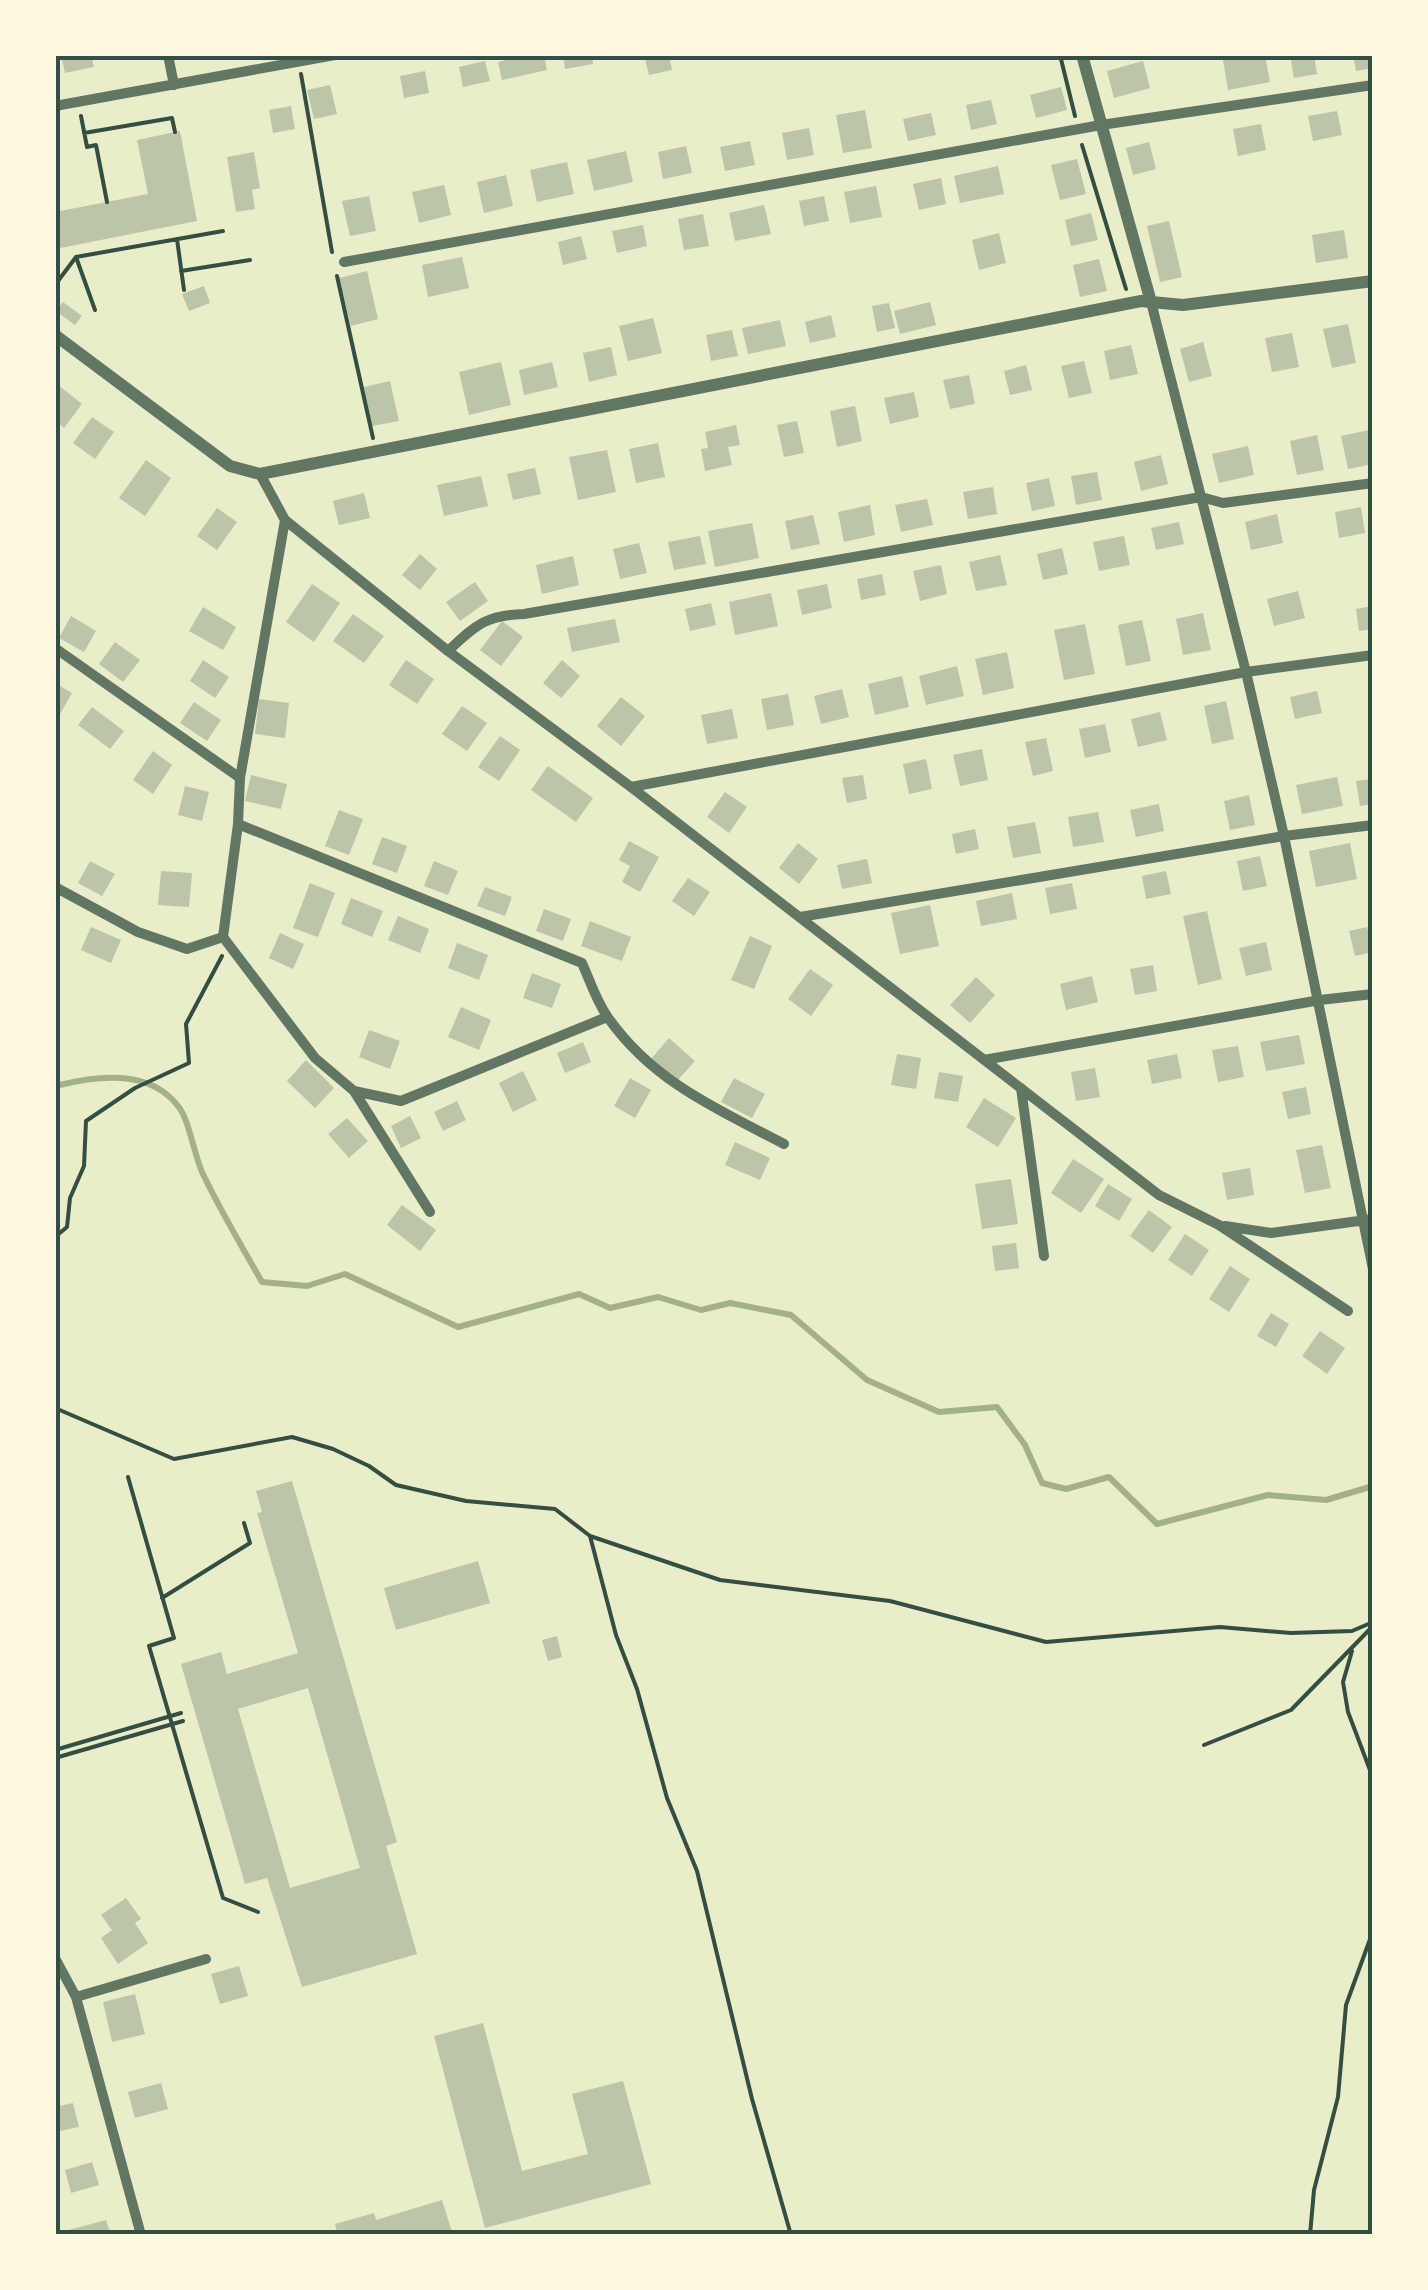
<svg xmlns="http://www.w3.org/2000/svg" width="1428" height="2290" font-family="Ubuntu,sans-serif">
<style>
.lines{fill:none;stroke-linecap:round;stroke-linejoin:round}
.stream{stroke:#a3b18a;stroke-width:6}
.building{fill:#bcc5a7;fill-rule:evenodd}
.path{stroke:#344e41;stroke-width:4}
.minor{stroke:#617663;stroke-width:10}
.tertiary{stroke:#617663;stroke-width:12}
.neatline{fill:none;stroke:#344e41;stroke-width:4}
</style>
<rect width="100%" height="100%" fill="#e9edc9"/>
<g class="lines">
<path class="stream" d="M55,1086c40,-10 94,-18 123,20 11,13 16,48 24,66 18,38 39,73 60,110l45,4 38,-12 113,53 121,-33 31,14 48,-11 43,13 29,-7 61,12 76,65 72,32 58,-5 28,38 17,38 24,6 43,-12 48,47 111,-29 58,5 47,-14"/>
</g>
<path class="building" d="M61,55h30l3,12 -29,6z
M527,55h17l3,15 -45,10 -4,-18z
M563,55h29l1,9 -28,5z
M644,55h25l3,15 -23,5z
M1250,55h15l5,27 -42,8 -5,-30z
M1290,55h24l3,19 -23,4z
M1353,55h20v13l-17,3z
M485,61l5,20 -27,6 -4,-20z
M1143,61l7,27 -36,10 -7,-27z
M425,71l4,22 -25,5 -4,-22z
M330,85l7,29 -23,5 -7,-29z
M1061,87l6,23 -31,8 -6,-23z
M991,100l6,24 -26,6 -5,-25z
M291,106l4,23 -22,4 -4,-23z
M865,110l7,38 -29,5 -7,-38z
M1337,111l5,24 -29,6 -5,-25z
M931,113l5,22 -28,6 -5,-22z
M1261,124l5,26 -28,6 -5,-27z
M809,128l5,27 -27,5 -5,-27z
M180,131l17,90 -142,28v-37l93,-18 -11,-54z
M750,141l5,24 -30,6 -5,-24z
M1149,142l7,27 -23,6 -7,-27z
M686,146l6,27 -29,6 -5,-27z
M626,151l7,31 -39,9 -7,-31z
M254,152l6,36 -8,2 3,19 -19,3 -9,-55z
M1077,159l9,35 -26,6 -9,-35z
M567,162l7,32 -37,8 -7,-32z
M998,166l6,28 -44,9 -6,-27z
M506,175l7,31 -29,7 -7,-31z
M941,178l5,26 -27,6 -6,-26z
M444,185l7,30 -32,8 -7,-31z
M876,186l6,31 -32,6 -6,-31z
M369,196l7,35 -26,5 -8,-35z
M824,196l5,25 -25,5 -5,-25z
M764,205l7,29 -36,7 -6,-28z
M1091,213l7,27 -27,6 -6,-26z
M703,214l6,32 -25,4 -6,-31z
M1169,221l13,56 -22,5 -13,-56z
M643,225l4,21 -30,7 -5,-22z
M1344,230l4,28 -32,5 -4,-28z
M999,233l7,30 -27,7 -7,-30z
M581,236l6,23 -24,6 -5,-23z
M462,257l7,31 -41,9 -6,-32z
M1099,259l8,32 -27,6 -7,-32z
M367,271l11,48 -27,7 -12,-48z
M204,286l6,17 -21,8 -7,-17z
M63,302l19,14 -7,9 -19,-14z
M930,302l6,23 -36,9 -6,-23z
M889,303l6,25 -18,4 -5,-26z
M831,315l5,22 -26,6 -5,-21z
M653,318l9,35 -34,8 -9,-35z
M780,320l6,26 -38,8 -6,-26z
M1348,324l8,39 -24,5 -9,-39z
M732,330l6,26 -27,5 -5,-26z
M1292,333l7,34 -27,5 -7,-34z
M1203,342l9,34 -23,6 -9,-33z
M1131,345l7,29 -28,6 -6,-29z
M611,347l6,28 -28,7 -6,-29z
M1084,361l8,32 -23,5 -8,-32z
M501,362l10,43 -42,10 -10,-43z
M552,362l6,25 -34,8 -5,-25z
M1026,365l6,25 -22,5 -6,-24z
M969,375l6,29 -25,5 -7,-29z
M390,381l9,40 -27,5 -8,-39z
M57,384l25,20 -18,24 -9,-7z
M914,392l5,25 -29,7 -6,-26z
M855,406l7,35 -25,6 -7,-36z
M92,417l22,15 -19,27 -22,-16z
M797,421l7,32 -20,4 -7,-32z
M736,425l4,20 -12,2 4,18 -27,6 -4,-22 7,-1 -3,-16z
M1369,430l4,34 -25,5 -7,-33z
M1317,435l7,35 -27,5 -7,-34z
M658,443l7,34 -29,6 -7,-34z
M1248,446l6,29 -35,8 -7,-29z
M607,450l9,42 -38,8 -9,-43z
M1161,455l7,29 -27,7 -7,-29z
M146,460l25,18 -26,38 -26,-18z
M535,468l6,26 -28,6 -6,-26z
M1097,472l5,28 -26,5 -5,-29z
M481,476l7,30 -44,10 -7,-31z
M1049,478l6,28 -23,5 -6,-28z
M993,487l4,27 -29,5 -5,-27z
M364,493l6,25 -31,7 -6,-24z
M927,499l6,26 -32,7 -6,-27z
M870,505l5,30 -31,7 -6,-30z
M1361,507l4,26 -26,5 -4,-26z
M217,508l20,14 -20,28 -20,-14z
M1277,514l6,29 -32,7 -6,-28z
M813,515l7,29 -29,6 -6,-29z
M1179,522l5,22 -28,6 -5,-22z
M752,523l7,35 -44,9 -7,-36z
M700,536l6,28 -32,6 -6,-28z
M1124,536l6,29 -31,6 -6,-29z
M639,543l8,30 -27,6 -7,-30z
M1062,548l6,26 -25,6 -6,-26z
M420,554l17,15 -17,21 -18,-15z
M1000,555l7,30 -31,6 -7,-29z
M573,556l6,29 -37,9 -6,-29z
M941,565l6,29 -27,7 -7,-30z
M882,574l4,21 -25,5 -4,-21z
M475,582l13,19 -28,20 -14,-19z
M312,584l28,19 -26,39 -28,-20z
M827,584l5,24 -30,7 -5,-25z
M1298,591l7,27 -31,8 -7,-27z
M771,593l7,33 -43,9 -6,-33z
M711,603l5,22 -26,6 -5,-22z
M1373,606v23l-14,2 -3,-22z
M203,607l33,20 -13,23 -34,-19z
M1203,613l8,37 -28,5 -7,-36z
M353,614l31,22 -20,27 -31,-22z
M71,616l25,15 -12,21 -25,-14z
M615,619l5,23 -48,10 -5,-24z
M1142,620l9,41 -25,5 -8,-41z
M502,621l21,16 -22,29 -21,-16z
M1085,624l10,50 -31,6 -10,-50z
M115,642l25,18 -17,22 -24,-18z
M1007,652l7,36 -31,7 -8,-36z
M203,660l26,17 -14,21 -25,-17z
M406,660l28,19 -17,25 -28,-19z
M562,660l18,16 -19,22 -18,-15z
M957,666l7,30 -38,9 -7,-29z
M902,676l7,31 -34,8 -7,-31z
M55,683l17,10 -12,21 -5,-3z
M842,689l7,28 -28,7 -7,-28z
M1317,691l5,22 -27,6 -5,-22z
M788,694l6,31 -27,5 -6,-31z
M621,697l24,19 -24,30 -24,-20z
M259,699l30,4 -4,35 -30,-4z
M1226,701l8,38 -22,5 -8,-38z
M194,702l27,18 -14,21 -27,-18z
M462,706l25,17 -20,28 -25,-17z
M92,707l32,24 -14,18 -32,-24z
M732,709l6,29 -31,6 -6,-29z
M1160,712l7,28 -29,7 -7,-28z
M1105,724l6,28 -26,6 -6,-29z
M500,736l20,14 -21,31 -21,-14z
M1046,738l7,33 -20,5 -8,-34z
M982,749l6,31 -28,6 -7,-31z
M153,751l19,14 -19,29 -20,-14z
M926,759l6,30 -23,5 -6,-30z
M548,766l45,32 -17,24 -45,-32z
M251,775l36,9 -6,25 -36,-8z
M863,775l4,24 -20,4 -5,-25z
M1337,777l6,29 -41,8 -6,-29z
M1373,779v25l-13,2 -4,-25z
M185,786l24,6 -7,29 -24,-6z
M725,792l22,15 -18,26 -22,-16z
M1249,795l6,30 -25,5 -6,-29z
M1159,804l5,27 -28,6 -6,-27z
M339,810l24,9 -14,36 -24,-9z
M1098,812l6,30 -31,5 -5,-30z
M1035,822l6,31 -28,5 -6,-31z
M975,829l4,20 -23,5 -4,-20z
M382,837l25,9 -10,27 -25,-9z
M629,841l30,16 -19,35 -18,-10 8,-16 -11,-6z
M798,843l20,16 -19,25 -20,-16z
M1350,843l7,36 -41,8 -7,-36z
M1260,856l7,30 -24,5 -6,-30z
M867,859l5,24 -30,6 -5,-24z
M90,861l25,13 -13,22 -24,-13z
M434,861l24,10 -10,24 -24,-9z
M161,871l31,2 -3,34 -31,-2z
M1166,871l5,23 -25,5 -4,-23z
M688,878l22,14 -16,24 -22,-15z
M310,883l25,10 -17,44 -25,-9z
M1072,883l5,26 -27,5 -5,-26z
M485,887l27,10 -7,19 -28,-10z
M1012,893l5,26 -36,7 -5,-25z
M351,898l32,13 -11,26 -31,-13z
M930,905l9,41 -39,8 -9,-41z
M544,909l27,10 -8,22 -27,-10z
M1207,911l15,68 -24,6 -15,-69z
M398,916l31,13 -9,24 -32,-13z
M590,921l41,16 -9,24 -41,-15z
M91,927l30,13 -10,23 -30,-13z
M1367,927l6,25 -18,4 -6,-25z
M280,933l24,11 -11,25 -24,-11z
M750,936l22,10 -18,43 -23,-9z
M1266,942l6,28 -26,6 -7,-28z
M457,943l31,12 -9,25 -31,-12z
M1153,965l4,26 -22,4 -5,-26z
M810,969l23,16 -22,31 -23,-17z
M532,973l29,11 -9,24 -29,-10z
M1092,976l6,26 -32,8 -6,-26z
M976,977l19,18 -25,28 -20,-18z
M461,1007l30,13 -12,30 -31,-13z
M369,1030l31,11 -10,28 -31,-12z
M1299,1035l6,29 -39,7 -6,-29z
M669,1038l26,23 -18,20 -26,-22z
M583,1042l8,20 -26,11 -8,-20z
M1238,1046l6,31 -26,5 -6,-32z
M897,1054l24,4 -5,31 -25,-4z
M1177,1054l5,24 -30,6 -5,-24z
M306,1060l28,28 -19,20 -28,-27z
M1095,1068l5,29 -24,4 -5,-29z
M523,1071l14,29 -24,12 -14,-29z
M939,1072l24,4 -5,26 -24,-4z
M630,1078l21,12 -16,28 -21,-12z
M734,1078l31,16 -13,24 -31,-16z
M1306,1087l5,27 -23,5 -6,-27z
M984,1098l32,20 -18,29 -32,-20z
M457,1101l9,19 -23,11 -9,-19z
M410,1116l11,22 -20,10 -10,-22z
M347,1118l21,23 -19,17 -21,-24z
M735,1142l35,16 -10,22 -35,-15z
M1322,1145l9,43 -26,5 -9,-43z
M1073,1159l31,20 -23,34 -30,-20z
M1250,1168l4,27 -27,5 -5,-27z
M1011,1179l7,45 -36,5 -7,-45z
M1108,1184l24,15 -13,22 -24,-15z
M402,1205l34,25 -16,21 -33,-26z
M1149,1210l23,17 -19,26 -23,-17z
M1185,1234l24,16 -17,26 -24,-16z
M1016,1243l3,25 -24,3 -3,-25z
M1230,1266l20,13 -21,33 -20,-13z
M1271,1313l18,11 -13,23 -19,-11z
M1320,1331l25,17 -18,26 -25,-18z
M292,1481l105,361 -11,4 31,108 -115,33 -35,-109 -22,6 -64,-220 40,-12 6,22 71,-21 -41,-140 5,-1 -6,-21zM308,1688l52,180 -70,20 -52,-179z
M478,1561l12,42 -94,27 -12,-42z
M557,1636l5,21 -14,4 -6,-21z
M126,1898l15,21 -6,4 13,20 -30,21 -17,-26 11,-8 -11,-15z
M239,1966l9,30 -28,8 -9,-30z
M135,1994l10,40 -33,8 -9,-40z
M483,2023l39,148 66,-17 -16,-60 51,-13 28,103 -166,44 -51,-192z
M161,2083l7,26 -33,9 -7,-26z
M73,2103l6,24 -24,5v-25z
M92,2162l7,23 -28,8 -6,-23z
M442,2200l11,35h-115l-3,-11 39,-11 2,7z
M106,2220l5,15h-45l-1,-4z"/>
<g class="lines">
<path class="path" d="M1060,55l15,61
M301,74l31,178
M81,116l6,31 9,-2 11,57
M84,133l88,-15 3,14
M1082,145l44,144
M177,239l7,51
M76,257l19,53
M181,271l69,-11
M337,276l36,162
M55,285l21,-28 147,-26
M55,1237l12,-10 3,-29 14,-32 2,-45 49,-33 54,-25 -3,-39 36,-68
M55,1408l119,51 118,-22 41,12 36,17 27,19 70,16 89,8 35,27 130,44 170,21 156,41 174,-15 71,6 61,-2 21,-9
M128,1477l46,161 -25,8 74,252 35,14
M590,1536l26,99 21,54 30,109 30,73 55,228 39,136
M162,1598l88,-55 -6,-20
M1352,1651l-9,31 5,30 25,66
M1204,1745l87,-35 82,-84
M55,1750l126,-37
M55,1758l128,-37
M1310,2235l4,-45 24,-93 8,-92 27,-74"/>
<path class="minor" d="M168,55l6,30
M55,106l280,-51
M344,262l757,-137 272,-40
M1151,302l95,370 38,164 89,433
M260,474l25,46 163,131 183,136 528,408 60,30 129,86
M55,648l185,130
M448,651c27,-25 37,-36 76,-37l677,-117 22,6 150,-20
M631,787l615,-115 127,-17
M238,824l344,139c8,18 15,40 27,56 45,63 108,90 175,125
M55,887l83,45 49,17 36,-12 92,121 39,33 76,121
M800,917l484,-81 89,-11
M223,937l15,-113 2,-46 45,-258
M984,1060l336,-60 53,-6
M1021,1088l23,168
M354,1091l47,10 206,-84
M1225,1226l46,7 102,-14
M55,1958l21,39 65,238
M76,1997l130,-38"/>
<path class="tertiary" d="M1082,55l69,247
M55,335l175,131 30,8 881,-173 42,4 190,-24"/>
</g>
<rect width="1428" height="2290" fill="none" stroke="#fefae0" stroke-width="115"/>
<rect x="58" y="58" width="1312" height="2174" class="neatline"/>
</svg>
